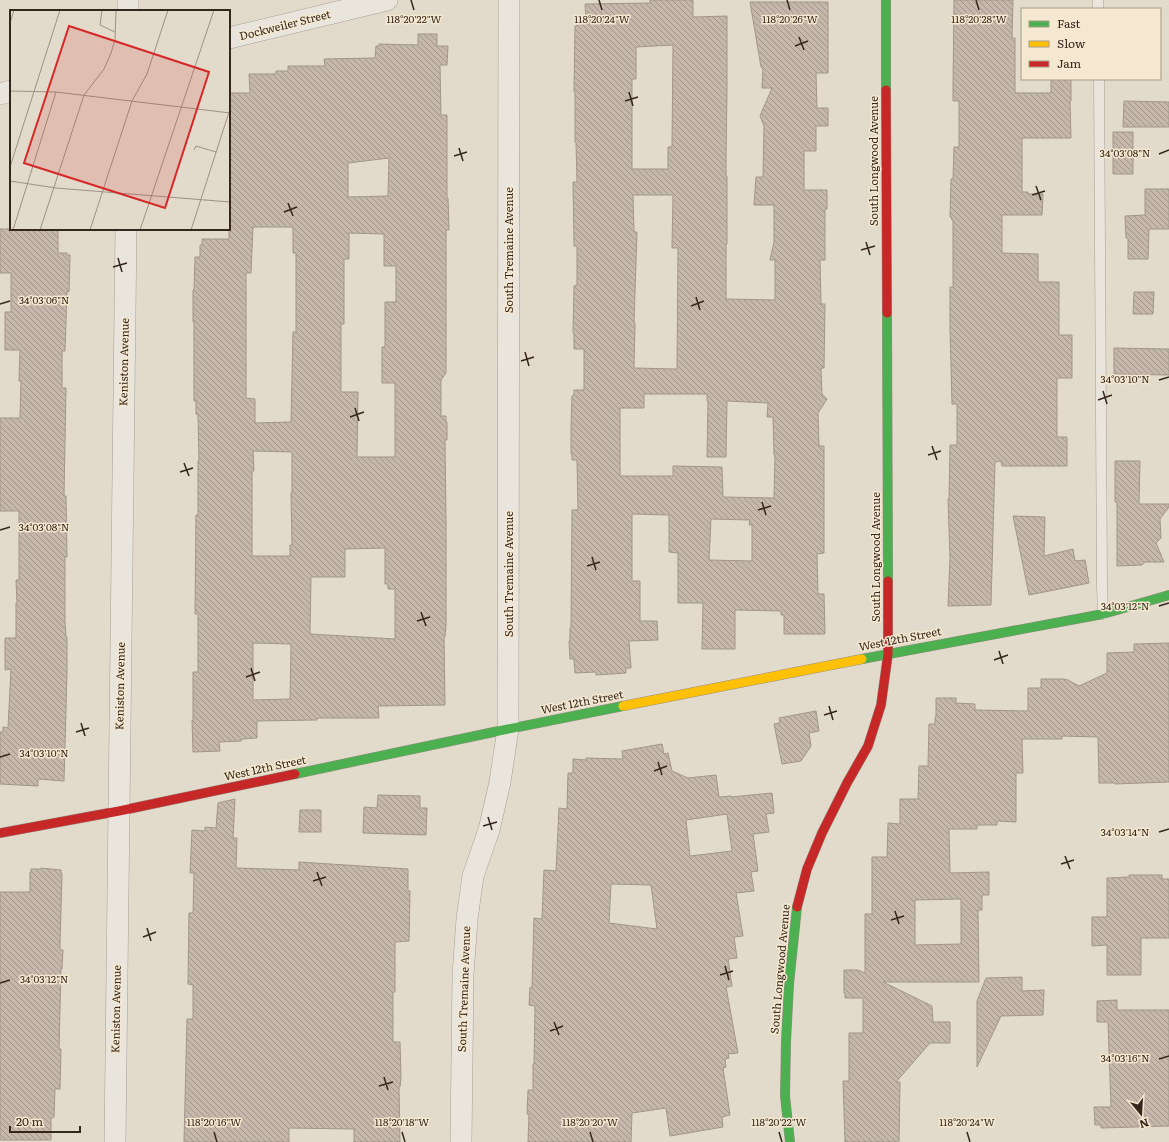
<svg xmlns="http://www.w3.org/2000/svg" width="1169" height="1142" font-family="Literata,serif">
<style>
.building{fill:url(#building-back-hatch);stroke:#a2968a;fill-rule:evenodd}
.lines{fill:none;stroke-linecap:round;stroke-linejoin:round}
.lane-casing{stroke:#a79f94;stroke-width:11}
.street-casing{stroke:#a79f94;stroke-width:22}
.fast-casing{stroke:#968e84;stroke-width:10}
.slow-casing{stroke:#968e84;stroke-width:10}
.jam-casing{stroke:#968e84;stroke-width:10}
.lane{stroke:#eae5dc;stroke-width:10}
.street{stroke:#eae5dc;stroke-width:21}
.fast{stroke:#4caf50;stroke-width:9}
.slow{stroke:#ffc107;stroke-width:9}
.jam{stroke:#c62828;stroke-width:9}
.ticks{fill:none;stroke:#35271d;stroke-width:1.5}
.labels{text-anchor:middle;stroke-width:3;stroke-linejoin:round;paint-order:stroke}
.street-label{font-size:11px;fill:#35271d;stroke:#f4e8d0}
.inset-road{fill:none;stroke:#9d9285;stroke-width:1}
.view{fill:#d62828;fill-opacity:0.15;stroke:#d62828;stroke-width:2}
.inset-edge{fill:none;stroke:#35271d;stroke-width:2}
.ticks-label{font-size:10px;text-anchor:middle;fill:#35271d;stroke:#f4e8d0;stroke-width:3;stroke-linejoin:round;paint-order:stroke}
</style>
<defs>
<pattern id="building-back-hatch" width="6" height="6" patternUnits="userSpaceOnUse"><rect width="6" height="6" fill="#c5b8ab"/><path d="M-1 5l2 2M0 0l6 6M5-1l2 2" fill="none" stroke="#a1968b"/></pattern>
</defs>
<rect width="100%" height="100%" fill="#e2daca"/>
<path class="building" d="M650,0h43v17l34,-1v76l-1,69v15h1v68h-1v55l49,1v-40h-5l4,-18v-37h-20l2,-28h7l1,-51 -4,-10 12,-28h-10l1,-19 -2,-2 -11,-65h78v71h-12l1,35h11v18h-12v25h-12v39h23v19h-2v51h-5l1,44h4l-1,64h-3l1,26 5,5 -9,14 1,33h5v107l-7,1 1,40h6l1,40h-41v-19h-3v-4l-46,-1v39h-33l1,-46h-25v-50l-9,-1v-37l-37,-1v67h8v40h17l1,19 -29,1 2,27h-5v5l-30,2v-3l-21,1 -1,-14h-4l-1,-18h1v-13h1l1,-118h6l-1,-50h-5v-6h-1v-28l1,-30 2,-1v-5h10v-41h-10v-16h-1l1,-47 3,-1v-39h-3l-1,-64h4l-1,-40h-1v-50h-1l1,-66 3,-1v-5h8l-1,-16 65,-1zM673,45l-1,102h-4v22h-36v-90h4v-32zM633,195h40l-1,53h6l-1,121 -43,-1 1,-45h-1l3,-91h-3zM644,394h63v7h1l-1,56h19l1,-56 41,2 -1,14h6l1,38h1l-1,43 -51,-1 -1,-30 -49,-1v10h-53v-68h24zM711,519l39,1 -1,5h3v36l-43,-1z
M954,0h59l-1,38h3v55h36v-14h20v22h-1l1,37h-49v54h6v2h15l-1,21h-40v38l36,1v28h21v53h13v43h-15v59h10v29h-65l-1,-5 -6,1 -4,143 -43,1 2,-48 -2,-59h1l1,-54h7v-41h-5l-2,-76v-41h3v-67l-2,-1 1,-2h-2l1,-38h2l1,-32h5v-46h-6v-14z
M418,34h19v12h11l-1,19h-7l1,50h6v83h1l1,32h-3v143l-5,7v36h5v6h1v18h-2l1,81v104l-1,12h-1l1,68 -67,1 1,12h-62v2l-60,1v17l-14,1 -2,2 -22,1 1,9 -27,1 -1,-32 1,1v-49h5v-58h-3l1,-99h2v-54h1l-1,-47h-2v-13h-2v-79h-1v-32h1l1,-33h5v-12h2v-6h27v-145h2v-1h19l-1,-19h27v-3h12v-5h37l-1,-7 51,-1 1,-12h3v-2l39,1zM389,158l-1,38 -40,1v-34zM253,227h40v26h3v79h-3l-2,90 -36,1v-24l-9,-1v-125h5zM349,233l35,1v32h12v36h-11v45h-3v36h13v74h-38l1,-65h-17v-68h3v-65h5zM253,451l39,1v41h-1l1,52h-2v11h-38v-85h2zM385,548v36h3v5h7v50l-85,-5 1,-57h34v-28zM253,643l38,1 -1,55 -37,1z
M1124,101l45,1v25h-46z
M1113,132h20v42h-20z
M1145,189h24v40h-20l-1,30h-20v-21h-2l-1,-22 20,-1z
M0,229h58v24h9v2h3l-1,37 -2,-1 -2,60h-3v37h4l-2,108h2l1,61h-2v65l1,15h1v35l-3,109 -26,-2v7l-38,-2v-52h3v-5l5,1 3,-59 -6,1v-32h11v-35h1l-1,-23h3v-69h-19v-93h20l1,-37h-2l1,-31h-15v-38h6v-39h-11z
M1134,292h20l-1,22h-20z
M1114,348l55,1v26l-55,-1z
M1115,461h25l-1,43h30v3l-9,12 1,19 -5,5 8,19h-19l-3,3 -25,1v-64h-2z
M1013,516l32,1 -1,39 29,-7 2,12 10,-1 4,23 -60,12z
M1169,643v139l-54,2v-1h-16l-1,-46 -36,-1v3h-40l1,34h-7v49l-19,-1v4h-20v4h-28l1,44 39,-1v23h-7v15h-4l1,72h-96l49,24 1,16h17v21h-20l-34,39h4l-1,60h-54l-2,-61h6v-48h14v-35h-18v-5h-1v-23h14l7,3v-59h7v-57h15l1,-34 12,1v-25h18l1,-33h9l1,-42h6v-7h1v-19h20v5l19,1v6l53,1v-23h13v-9h22l5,1 11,6 28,-13v-20l27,-1v-8zM961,899v45l-46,1v-45z
M816,711l3,20 -10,2 2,13 -10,15 -19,3 -8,-40 6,-1 -1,-5z
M662,744l2,10 4,-1 4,18 16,7 28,-3 3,22 12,-1v1l41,-4 2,20 -8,1 3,18 -16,2 5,37 -7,1 3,19 -18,2 7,43 -9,1 3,21 -9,1 4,27 -6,1 12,66 -10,1 1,4 -4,1 1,8 -3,1 7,47 -8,2 1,10 -53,9 -4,-28 -34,5 -1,29h-103l1,-28h-2l1,-24h5v-26h1l1,-58 -6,-1 1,-18 2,1 2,-70 8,1 2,-49 12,1 3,-63 8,1 1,-36h5v-14l13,1v-2l37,1 -1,-8zM727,814l5,37 -42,5 -4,-36zM611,884l40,1 6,44 -48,-6z
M378,795l42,1v12h7l-1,27 -63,-2 1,-26 13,1z
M235,799l-2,39h4l-1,30 63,2v-8l109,7v22h2l-1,50 -14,1v50h-2v50h7l1,35 -1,10h-1l1,55h-46v-13l-65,-1v14h-105l3,-123h6v-34l-5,-1 1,-71h4l1,-40h-4l2,-43 13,1v-4l11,1 2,-25z
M300,810h21v22h-22z
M41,868l20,2v3h1l-2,72v5h3l-1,19h-1l-2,80h2l-1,40h-5l-1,28 -3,1v22h-51v-248h30v-20h1v-3h10z
M1129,875h33v4h7v59h-28v37h-34v-30l-15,1v-29h15v-39l22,-1z
M1022,977v14l22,-1 -1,25 -42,1 -24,51v-66l9,-23z
M1117,1000v10h52v116l-68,2v-3h-6l-1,-18h17l-3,-85h-11v-21z"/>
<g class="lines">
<defs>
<path id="lane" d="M1098,0v9
M1099,79l3,506 1,29"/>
<path id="street" d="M128,11v-11
M229,38l158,-38
M0,94l11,-3
M115,1142l11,-913
M461,1142l2,-167 4,-56 6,-43 16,-46 11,-48 8,-53 1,-729"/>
<path id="fast" d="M886,0v90
M887,313l1,268
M862,659l241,-45 66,-19
M295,774l213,-45 115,-23
M790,1142l-5,-46 1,-54 3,-58 8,-77"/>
<path id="slow" d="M623,706l239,-47"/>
<path id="jam" d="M886,90l1,223
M0,833l119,-22 176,-37
M797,907l10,-38 15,-36 25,-50 21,-37 13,-41 7,-51v-73"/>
</defs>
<use href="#lane" class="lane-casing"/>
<use href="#street" class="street-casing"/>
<use href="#fast" class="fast-casing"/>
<use href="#slow" class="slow-casing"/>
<use href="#jam" class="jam-casing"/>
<use href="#lane" class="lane"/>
<use href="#street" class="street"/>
<use href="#fast" class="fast"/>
<use href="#slow" class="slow"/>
<use href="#jam" class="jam"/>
</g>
<path class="ticks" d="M411,0l3,10M599,0l3,10M787,0l3,10M976,0l3,10M799,37l5,13M795,46l13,-5M629,92l4,14M625,101l13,-4M459,148l4,13M1159,154l10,-4M454,156l13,-4M1036,186l5,14M1032,195l13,-4M288,203l5,13M284,212l13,-5M866,242l4,13M861,250l14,-4M118,258l4,14M113,267l14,-4M696,297l4,13M0,304l10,-3M691,306l13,-5M525,352l4,14M521,361l13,-4M1159,380l10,-3M1103,391l4,13M1098,400l14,-5M355,408l4,13M350,417l14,-5M932,446l5,14M928,455l13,-4M184,463l5,13M180,472l13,-4M762,502l4,13M758,510l13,-4M0,530l10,-3M592,557l4,13M587,566l13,-4M1159,606l10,-3M421,612l5,14M417,621l13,-4M999,651l4,13M994,660l14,-5M251,668l4,13M246,677l14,-5M829,706l4,14M824,715l13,-4M81,723l4,13M76,732l13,-4M0,757l10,-3M658,762l4,13M654,771l13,-5M488,817l4,13M483,826l14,-4M1159,832l10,-3M1065,856l5,13M1061,864l13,-4M317,872l5,14M313,881l13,-4M895,911l4,13M891,920l13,-4M147,928l4,13M143,937l13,-5M725,966l4,14M720,975l13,-4M0,983l10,-3M554,1022l5,13M550,1031l13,-5M1159,1059l10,-3M384,1077l4,13M379,1086l14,-4M214,1132l3,10M402,1132l3,10M590,1132l3,10M779,1132l3,10M967,1132l3,10"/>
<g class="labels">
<g class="street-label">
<text transform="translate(285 25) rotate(-14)" y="4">Dockweiler Street</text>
<text transform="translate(874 161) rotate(-90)" y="4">South Longwood Avenue</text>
<text transform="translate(509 250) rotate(-90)" y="4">South Tremaine Avenue</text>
<text transform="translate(124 362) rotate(-89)" y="4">Keniston Avenue</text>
<text transform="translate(876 557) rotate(-90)" y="4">South Longwood Avenue</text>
<text transform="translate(509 574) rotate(-90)" y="4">South Tremaine Avenue</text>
<text transform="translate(900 639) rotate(-11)" y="4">West 12th Street</text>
<text transform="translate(120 686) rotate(-89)" y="4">Keniston Avenue</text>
<text transform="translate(582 702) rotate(-11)" y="4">West 12th Street</text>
<text transform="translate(265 768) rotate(-12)" y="4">West 12th Street</text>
<text transform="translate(780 969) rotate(-85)" y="4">South Longwood Avenue</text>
<text transform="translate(464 989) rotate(-88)" y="4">South Tremaine Avenue</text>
<text transform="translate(116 1009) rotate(-89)" y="4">Keniston Avenue</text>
</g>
</g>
<g transform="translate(10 10)">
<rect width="220" height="220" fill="#e2daca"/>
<path class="inset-road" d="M92,0l-2,15 15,7M0,13l4,-13M0,81l46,1 174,21M184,140l2,-4 20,6M0,157l50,-157M0,171l46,7 174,14M3,220l43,-138M30,220l44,-135 20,-26 7,-16 4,-13 1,-30M80,220l42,-129 15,-27 21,-64M130,220l74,-220M181,220l39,-121"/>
<path class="view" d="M59,16l140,46 -44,136 -141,-45z"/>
<rect width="220" height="220" class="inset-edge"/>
</g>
<g class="ticks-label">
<text x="414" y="23">118°20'22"W</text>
<text x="602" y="23">118°20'24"W</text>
<text x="790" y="23">118°20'26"W</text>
<text x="979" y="23">118°20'28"W</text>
<text x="1125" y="157">34°03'08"N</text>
<text x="44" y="304">34°03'06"N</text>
<text x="1125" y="383">34°03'10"N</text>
<text x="44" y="531">34°03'08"N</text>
<text x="1125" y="610">34°03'12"N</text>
<text x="44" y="757">34°03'10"N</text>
<text x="1125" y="836">34°03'14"N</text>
<text x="44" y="983">34°03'12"N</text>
<text x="1125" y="1062">34°03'16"N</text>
<text x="214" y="1126">118°20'16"W</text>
<text x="402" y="1126">118°20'18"W</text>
<text x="590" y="1126">118°20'20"W</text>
<text x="779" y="1126">118°20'22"W</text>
<text x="967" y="1126">118°20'24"W</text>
</g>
<rect x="1021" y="8" width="140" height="72" fill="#f4e8d0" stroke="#a89b88"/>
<rect x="1029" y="21" width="20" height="6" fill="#4caf50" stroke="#a89b88"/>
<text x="1057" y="28" font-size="12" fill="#35271d">Fast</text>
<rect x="1029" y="41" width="20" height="6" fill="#ffc107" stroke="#a89b88"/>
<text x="1057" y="48" font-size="12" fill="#35271d">Slow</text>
<rect x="1029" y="61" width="20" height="6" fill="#c62828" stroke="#a89b88"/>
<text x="1057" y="68" font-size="12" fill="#35271d">Jam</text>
<g transform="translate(1141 1114) rotate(162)" stroke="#f4e8d0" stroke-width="3" paint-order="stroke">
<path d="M0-3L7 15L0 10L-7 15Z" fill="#35271d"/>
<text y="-6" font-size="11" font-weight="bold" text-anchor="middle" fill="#35271d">N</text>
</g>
<path d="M10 1126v6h70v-6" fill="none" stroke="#35271d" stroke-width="2"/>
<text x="16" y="1126" font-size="12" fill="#35271d" stroke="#f4e8d0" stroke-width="3" paint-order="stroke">20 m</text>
</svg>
